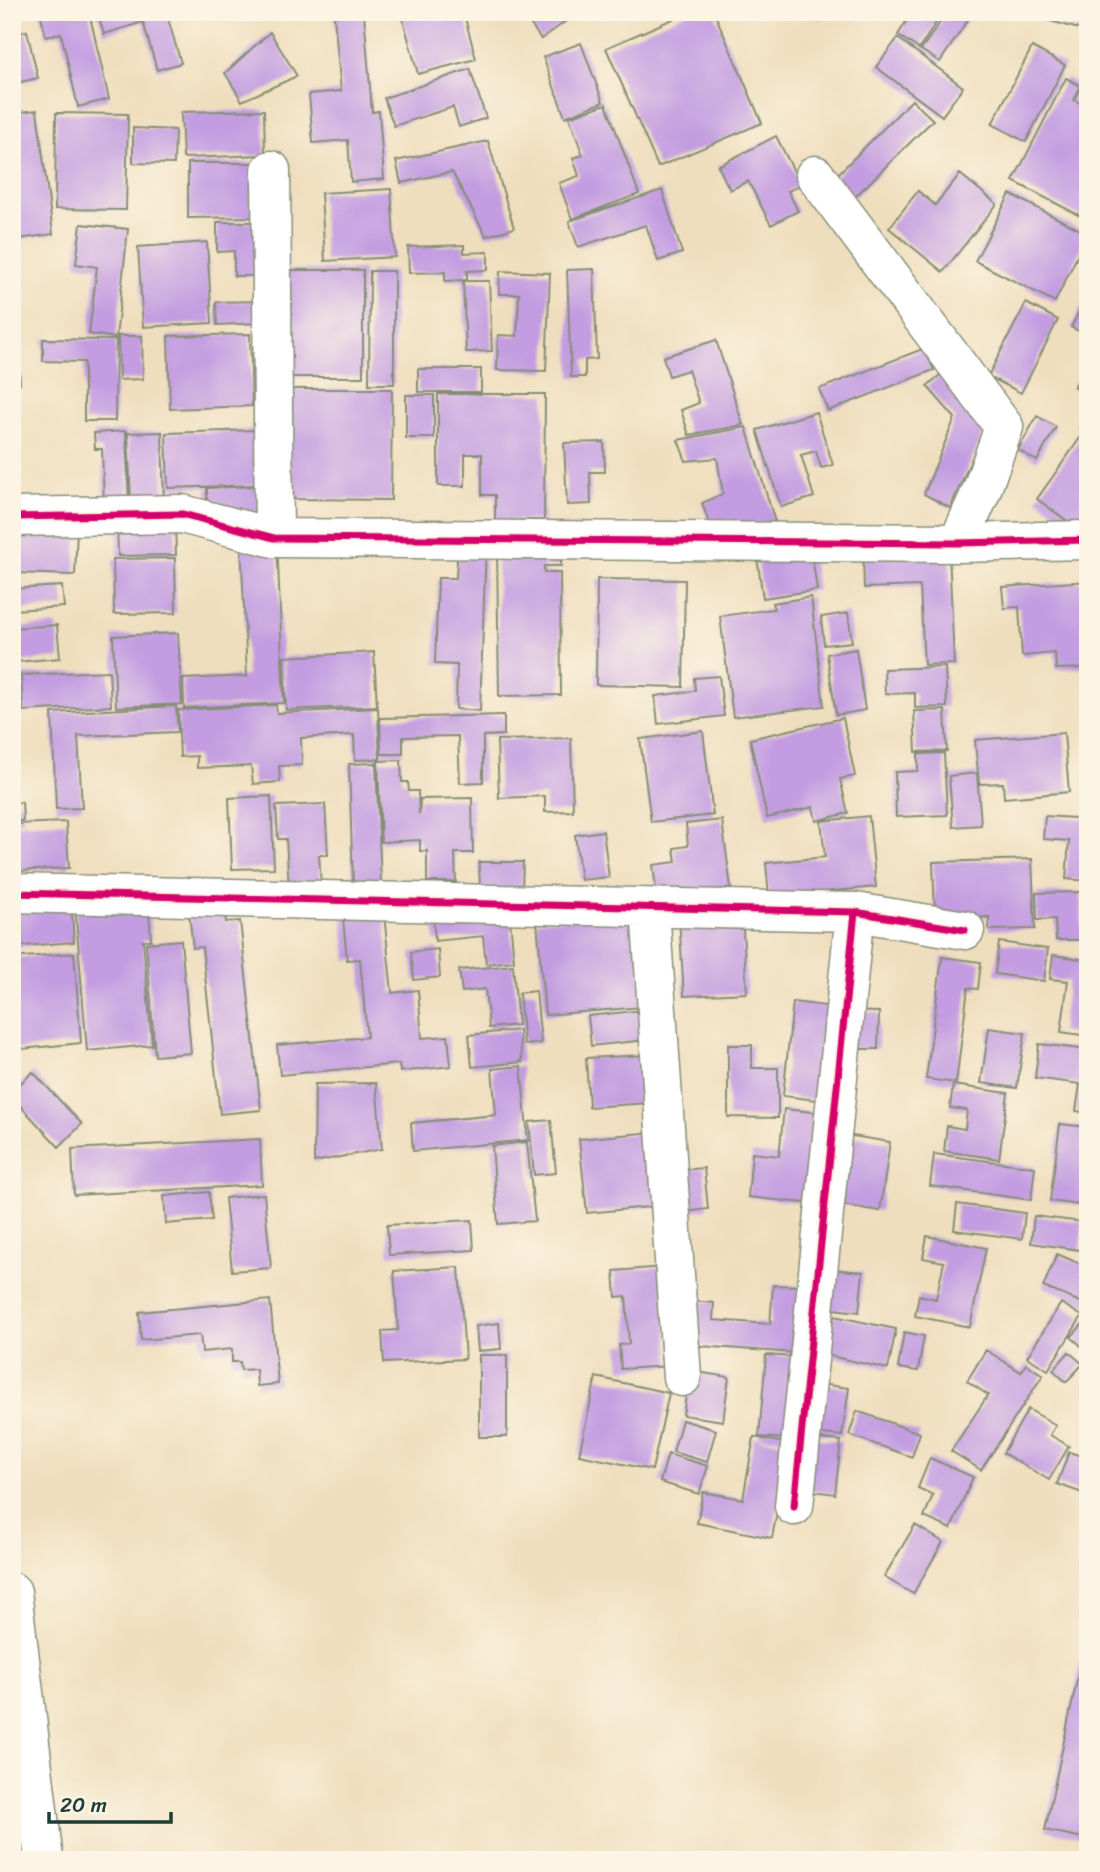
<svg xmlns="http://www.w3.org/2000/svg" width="1100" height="1872" font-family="Sriracha,sans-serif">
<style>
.building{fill:#c39ce1}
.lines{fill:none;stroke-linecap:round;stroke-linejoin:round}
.minor-casing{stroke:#878e78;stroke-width:41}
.minor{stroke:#fff;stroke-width:38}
.cycleway-casing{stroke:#fcf5e5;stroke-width:11}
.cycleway{stroke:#d6006c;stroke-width:7}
</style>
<rect width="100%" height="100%" fill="#fcf5e5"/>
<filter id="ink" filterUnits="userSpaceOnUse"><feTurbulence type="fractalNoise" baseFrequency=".0143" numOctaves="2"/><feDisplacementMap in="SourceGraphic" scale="14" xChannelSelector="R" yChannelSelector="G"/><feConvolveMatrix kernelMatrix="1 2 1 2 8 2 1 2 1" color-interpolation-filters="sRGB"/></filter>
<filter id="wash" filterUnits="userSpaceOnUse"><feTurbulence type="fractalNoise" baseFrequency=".00686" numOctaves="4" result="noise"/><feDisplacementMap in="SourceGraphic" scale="28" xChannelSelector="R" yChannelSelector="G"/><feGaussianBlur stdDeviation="1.57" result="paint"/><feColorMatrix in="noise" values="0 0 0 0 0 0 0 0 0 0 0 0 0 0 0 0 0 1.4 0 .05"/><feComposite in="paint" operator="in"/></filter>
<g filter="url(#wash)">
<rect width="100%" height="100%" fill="#efdebd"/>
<g id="blocks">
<path class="building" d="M40,12h49l20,87 -31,8 -17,-74 -15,4z
M97,12h69l15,51 -24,7 -14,-48 -39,12z
M401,12l63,2 12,45 -58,15z
M522,12h57l-38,27z
M689,12h25l48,111 -104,44 -52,-119z
M810,12h16l-6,8z
M912,12h31l-24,37 -21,-14z
M947,12h26l-33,50 -19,-12z
M1026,12h62l-5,18 -58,-16z
M364,13l8,99 7,-1 5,68 -33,3 -3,-42 -35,3 -4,-49 32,-3 -7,-75z
M27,31l11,47 -26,6v-50z
M270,32l27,44 -55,25 -17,-28z
M898,38l65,49 -21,29 -66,-49z
M581,43l22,59 -38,15 -22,-60z
M1032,47l33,18 -39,77 -34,-18z
M470,69l16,49 -27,9 -6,-20 -59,19 -10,-28z
M1066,78l15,8 -7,14 14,7v113l-75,-39z
M912,100l21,20 -78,77 -20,-20z
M606,104l33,90 -67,25 -13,-36 20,-7 -6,-18 10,-3 -14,-38z
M37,110l16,124 -41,6v-127z
M264,110l1,45 -82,3 -2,-46z
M56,113l72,1 -2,96 -71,-1z
M133,128l42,2 -1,34 -41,-1z
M776,136l25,49 -13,6 10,20 -27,14 -23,-44 -18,9 -12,-24z
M488,141l26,87 -28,8 -34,-64 -51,11 -5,-22z
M188,163h74l1,54 -75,1z
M960,174l37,30 -54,68 -54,-44 29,-37 17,14z
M391,189l4,68 -70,4 -4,-68z
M662,190l20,63 -24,8 -12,-36 -68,22 -9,-26z
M1010,194l78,40 -33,68 -80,-41z
M217,222h45l1,54h-29v-25l-17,1z
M81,224l47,5 -12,109 -27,-4 8,-67 -21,-3z
M207,242l5,81 -69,4 -5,-80z
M464,245v8l24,-1v18l-21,1v9l-22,1v-9l-36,1 -1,-26z
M14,259l6,64 -8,1v-64z
M594,269l3,90 -12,1v17h-14l-4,-107z
M280,270h83v107h-74z
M370,271h24v113h-25z
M500,271l50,2 -4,98 -49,-1 1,-35 19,1 2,-42h-20z
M463,281h26l3,70 -26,1z
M1088,294v42l-17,-9z
M260,301l1,22 -44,2 -1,-23z
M1026,303l32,17 -37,73 -33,-17z
M12,334h5l3,50h-8z
M250,334l2,72 -82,3 -2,-73z
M118,336h24l1,43 -24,1z
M43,339l73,1 -1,81h-31v-59l-41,-1z
M716,340l27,85 -54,10 -8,-25 18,-7 -11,-33 -19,6 -6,-19z
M925,348l9,22 -106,41 -9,-22z
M1088,362v33l-14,-8z
M418,369h63v23h-63z
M947,369l42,51 -39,88 -26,-14 31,-76 -28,-32z
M289,389h103l-1,111 -102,-1z
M438,394h107l-1,126 -49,1v-26h-13v-41h-17v32h-27z
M406,395h28v43h-28z
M816,412l17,53 -12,3 -5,-17 -15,4 13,42 -33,10 -24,-77z
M1088,413v19l-9,-4z
M1037,416l19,11 -19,34 -19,-11z
M746,427l29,95 -65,4 -8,-23 21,-9 -6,-36 -31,3 -8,-21z
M256,430l3,55 -91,3 -2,-55z
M126,431l3,73 -25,1 -2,-56h-7l-1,-16z
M162,432l2,70 -33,1 -3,-70z
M1083,434l5,4v75l-11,15 -40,-29z
M604,442l1,30h-15l1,32 -24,1 -3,-62z
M258,486l1,26 -52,2v-26z
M175,518l1,37 -58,1 -1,-36z
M12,526l65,2 -2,47 -63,-2z
M277,540l7,163 -100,5 -1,-29 64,-3 -6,-134z
M458,542l28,1 -6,168 -24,-2 1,-44 -22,-1 3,-86h18z
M561,549v17h-17v7h16l1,122 -62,1 -2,-146z
M811,549l6,41 -54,8 -6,-41z
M949,551l5,113 -30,1 -4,-79 -56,2 -1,-33z
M175,558l1,55 -62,1 -1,-55z
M597,579l88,1 -2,107 -87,-2z
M1088,581v75l-2,12 -30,1 -1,-16 -33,3 -3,-49 -15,1 -2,-21z
M62,586l2,21 -52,3v-21z
M811,597l13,109 -91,11 -13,-101 54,-7 -2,-6z
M848,613l4,29 -28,3 -3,-28z
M57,625l3,33 -44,4 3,31 -7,1v-66z
M178,633l4,71 -66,3 -3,-71z
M856,649l9,61 -29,5 -9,-61z
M374,652l3,54 -91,4 -2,-53z
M945,667l2,40 -32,1v-15l-30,1 -1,-25z
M109,671l2,35 -88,5 -2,-36z
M719,676l5,40 -66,8 -3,-28 40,-5 -1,-13z
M276,705l1,8 101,-5 2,51 -25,1 -1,-25 -53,3 1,27 -23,1 1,16 -27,2 -2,-18 -54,2v-12l-17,1 -2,-47z
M176,706l2,26 -100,4 4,72 -26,1 -4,-96z
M945,710l2,41 -31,1 -2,-41z
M504,715v20l-21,1v46l-23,1 -2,-47 -55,1v17h-22l-1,-36z
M843,718l12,58 -15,3 8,34 -32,8 -3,-14 -46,11 -17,-79z
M703,731l10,84 -62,7 -11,-83z
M1064,733l5,59 -65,6 -1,-15 -24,1 -4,-44z
M571,738l2,73 -28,1v-16l-46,2 -2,-58z
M944,753l3,62 -51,2 -1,-45 23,-1v-17z
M401,760l1,22h6l1,9h9l1,23 1,-15 52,-1 1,55h-18l1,29h-29v-31h-7v-11l-39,2 -3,-81z
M376,763l5,120 -28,2 -4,-121z
M977,773l4,52 -28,2 -4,-51z
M12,782h3l1,21 6,-1 1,19h-11z
M271,796l3,72 -42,1 -3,-71z
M325,804l3,51h-9l2,31 -32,1 -3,-48h-8l-2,-33z
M869,816l7,71 -107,10 -3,-34 59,-6 -4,-36z
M1045,816l43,3v62l-22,-2 3,-38 -26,-2z
M722,820l9,68 -74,9 -4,-32 23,-3 -2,-14 14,-2 -2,-22z
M66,822l3,46 -50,3 -3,-47z
M603,831l6,46 -28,3 -6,-45z
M1032,859l3,70 -46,1v-13l-54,2 -2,-57z
M479,862h44l-1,27 -42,-1z
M1081,892l1,48h-26l-1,-21 -18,1 -1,-27z
M71,898l3,44 -62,5v-45z
M148,899l3,41h-8l9,105 -65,6 -12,-145z
M223,900l3,22 14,-1 21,189 -41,4 -18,-167 -9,1 -5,-44z
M383,904l9,89 26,-3 4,48 26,-2 3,30 -51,6 -1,-8 -119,11 -3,-30 90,-8 -7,-78 -13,1 -5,-52z
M509,909l5,52 -28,3 -3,-28 -48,5 -2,-25z
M636,913l7,94 -98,8 -8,-94z
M742,914l5,79 -63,3 -5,-79z
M181,940l10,113 -36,3 -9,-113z
M999,942l49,7 -4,32 -49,-7z
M438,949l2,28 -26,3 -3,-28z
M74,953l7,90 -69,7v-92z
M1053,955l35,5v76l-27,-4 7,-51 -18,-2z
M942,957l39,5 -3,27 -10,-1 -12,95 -30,-4z
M513,965l5,60 -29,3 -4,-39 -23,3 -3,-22z
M536,991l5,52 -17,2 -5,-52z
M793,1002l41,5 -10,94 -41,-5z
M644,1010l2,30 -55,6 -3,-30z
M848,1011l31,1 -1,37h-32z
M989,1028l36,5 -8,55 -36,-5z
M519,1030l3,32 -50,5 -3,-32z
M1039,1044l49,6v63l-12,-2 4,-27 -45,-6z
M728,1045h24v23h26v50l-50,-1z
M647,1055l2,48 -60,4 -3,-49z
M521,1066l7,74 -115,11 -2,-28 85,-8 -4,-46z
M33,1072l49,52 -23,23 -47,-50v-6z
M376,1083l6,66 -68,13 1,-78z
M953,1085l55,8 -9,66 -55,-8 3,-25 18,3 2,-19 -17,-2z
M784,1109l39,4 -9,91 -66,-7 4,-44 27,3z
M551,1120l5,53 -22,2 -5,-53z
M1060,1124l28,3 -2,79 -36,-5z
M653,1132l6,74 -72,7 -8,-74z
M840,1134l50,8 -10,69 -50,-8z
M260,1139l2,46 -188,10 -2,-46z
M527,1142l8,79 -37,3 -6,-78z
M934,1154l101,13 -4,33 -101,-14z
M704,1168l4,41 -23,3 -4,-42z
M209,1192l3,28 -46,4 -2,-28z
M264,1194l7,74 -39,3 -7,-73z
M957,1204l68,9 -3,26 -68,-9z
M1034,1216l49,6 -3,28 -49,-7z
M472,1220l2,30 -85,5 -2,-30z
M927,1236l59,12 -16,79 -55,-11 4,-21 17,4 8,-37 -21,-4z
M1057,1254l31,13v38l-45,-18z
M459,1267l6,92 -81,4 -2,-32 16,-1 -4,-59z
M663,1267l7,99 -49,3 -2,-24 10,-1 -3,-48 -10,1 -2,-26z
M829,1269l34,3 -4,40 -34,-4z
M773,1285l27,1 -5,67 -109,-8 4,-44 24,2 -1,17 57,4z
M270,1300l8,84 -21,2 -1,-17 -15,1 -1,-8h-8v-13l-30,3 -2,-17 -59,5 -2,-28z
M1061,1303l21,13 -34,54 -21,-13z
M834,1316l62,13 -8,40 -62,-14z
M1088,1318v34l-17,-15z
M499,1323l2,26 -23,2 -2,-25z
M904,1332l20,4 -6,35 -20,-3z
M986,1350l35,22 5,-8 17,11 -62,95 -30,-19 37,-56 -21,-14z
M1069,1352l14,12 -17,18 -13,-12z
M479,1355h28v82h-28z
M766,1355l28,2 -5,82 -30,-2z
M690,1371l39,6 -6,44 -40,-6z
M596,1377l73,16 -17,77 -73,-15z
M820,1384l29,4 -7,48 -29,-3z
M1028,1409l28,16 -6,10 19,11 -20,34 -46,-27z
M857,1411l63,22 -8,24 -63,-22z
M682,1420l34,10 -9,32 -34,-10z
M754,1437l36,7 -18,94 -75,-15 6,-31 40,7z
M810,1438l31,3 -6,53 -31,-4z
M1069,1452l19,6v37l-31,-11z
M668,1454l40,12 -9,28 -39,-12z
M930,1458l43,19 -22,52 -27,-12 9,-22 -15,-7z
M915,1525l28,17 -30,52 -29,-17z
M1087,1633h1v206l-43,-9z"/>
</g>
</g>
<g filter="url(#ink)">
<use href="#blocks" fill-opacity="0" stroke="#878e78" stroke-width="2"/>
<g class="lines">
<defs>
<path id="minor" d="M271,170l3,368
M815,175l189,252 -23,65 -23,51
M12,517l170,-3 92,24 684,5 130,-3
M12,893l843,19 110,18
M650,908l32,469
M794,1506l61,-594
M12,1592l32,268"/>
</defs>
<use href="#minor" class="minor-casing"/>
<use href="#minor" class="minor"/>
<defs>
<path id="cycleway" d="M12,517l170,-3 92,24 684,5 130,-3
M12,893l843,19 110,18
M794,1506l61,-594"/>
</defs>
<use href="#cycleway" class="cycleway-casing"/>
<use href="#cycleway" class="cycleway"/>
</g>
</g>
<rect width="1100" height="1872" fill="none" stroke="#fcf5e5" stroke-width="42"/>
<path d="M49 1812v10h122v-10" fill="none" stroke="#1f3d34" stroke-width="3.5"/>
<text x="60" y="1812" font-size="21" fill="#1f3d34" stroke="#fcf5e5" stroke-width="5" paint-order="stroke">20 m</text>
</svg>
